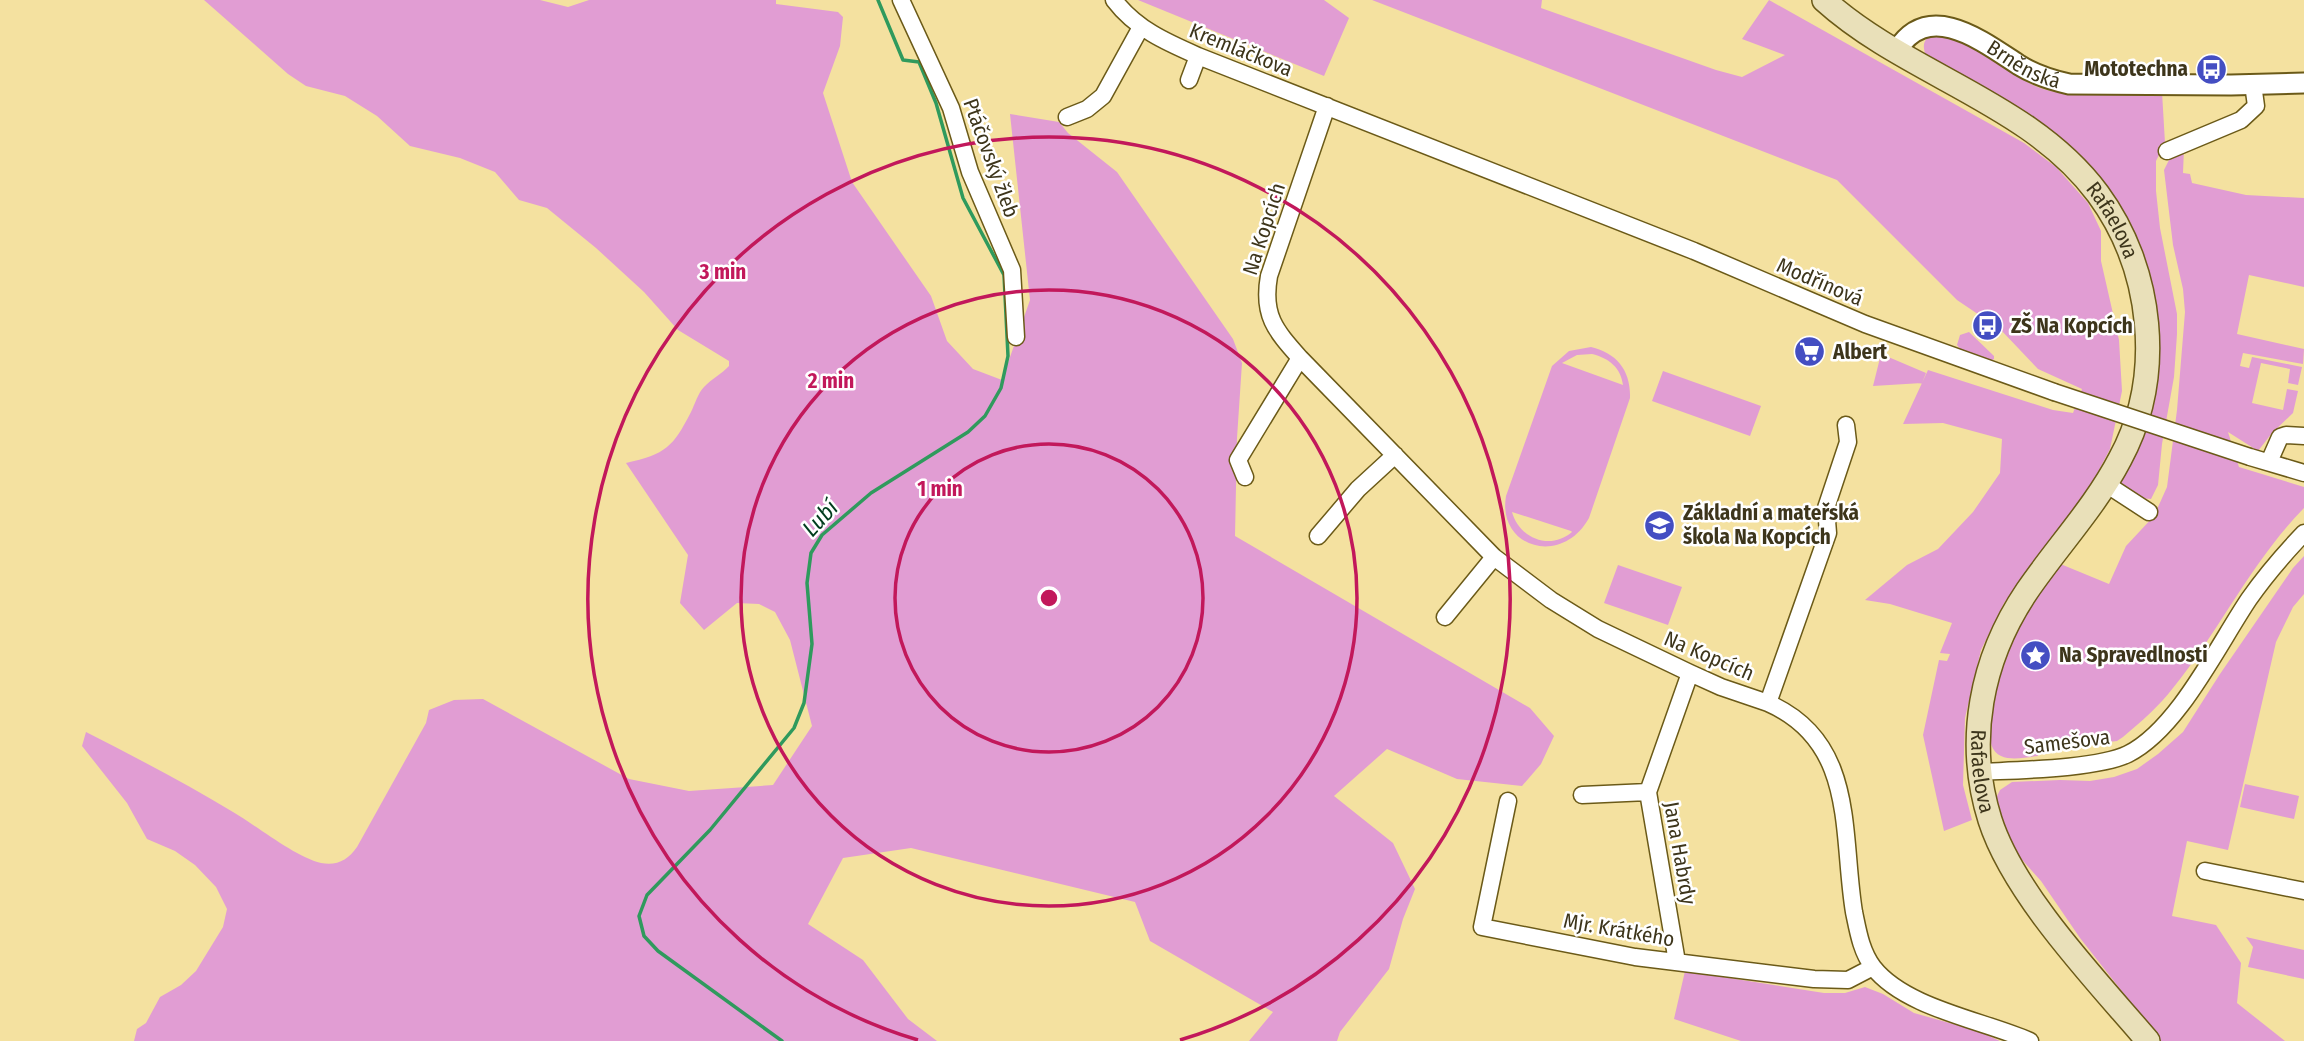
<svg xmlns="http://www.w3.org/2000/svg" width="2304" height="1041" font-family="'Fira Sans Condensed',sans-serif">
<style>
.green{fill:#e19dd3;fill-rule:evenodd}
.lines{fill:none;stroke-linecap:round;stroke-linejoin:round}
.stream{stroke:#2f9a5d;stroke-width:3.5}
.minor-casing{stroke:#6b5a18;stroke-width:19}
.tertiary-casing{stroke:#6b5a18;stroke-width:23}
.secondary-casing{stroke:#6b5a18;stroke-width:26}
.minor{stroke:#fff;stroke-width:16}
.tertiary{stroke:#fff;stroke-width:19}
.secondary{stroke:#e9e0b9;stroke-width:23}
.minor-bridge-casing{stroke:#6b5a18;stroke-width:19;stroke-linecap:butt}
.minor-bridge{stroke:#fff;stroke-width:16}
.ring{fill:none;stroke:#c2185b;stroke-width:3.5}
.labels{text-anchor:middle;stroke-width:5;stroke-linejoin:round;paint-order:stroke}
.street-label{font-size:21px;fill:#3d351b;stroke:#fff}
.poi-label{font-size:21px;font-weight:bold;fill:#3d351b;stroke:#fff;text-anchor:start}
.water-label{font-size:23px;font-style:italic;fill:#003c1d;stroke:#fff}
.centre{fill:#c2185b;stroke:#fff;stroke-width:3.5}
.ring-label{font-size:21px;text-anchor:middle;font-weight:bold;fill:#c2185b;stroke:#fff;stroke-width:5;stroke-linejoin:round;paint-order:stroke}
</style>
<rect width="100%" height="100%" fill="#f4e1a0"/>
<path class="green" d="M204,0h336l28,7 21,-7h187v4l62,8 5,5 -3,29 -17,47 29,89 79,114 16,45 26,28 29,11 28,-80 -20,-186 49,8 9,11 49,39 116,167 9,24 -5,75 -2,98 295,172 24,28 -13,28 -19,22 -65,-7 -70,-30 -53,47 59,47 22,46 -12,30 -14,50 -49,63 -3,9h-88l24,-29 -123,-71 -15,-39 -224,-54 -68,10 -35,66 55,36 45,59 29,22h-803l3,-12 9,-6 14,-26 21,-12 15,-14 27,-44 4,-18 -11,-22 -21,-22 -20,-14 -28,-12 -20,-36 -45,-57 4,-14c49,25 99,51 147,80 24,14 62,45 88,51 16,3 27,-3 36,-16l69,-124 3,-13 25,-10 29,-1 146,80 60,12 84,-6 39,-59 -22,-86 -15,-28 -16,-8 -22,-1 -33,27 -24,-27 8,-48 -62,-92c40,-9 47,-16 65,-51 4,-8 7,-19 13,-25 7,-8 18,-13 25,-21v-5l-51,-31 -34,-38 -48,-44 -49,-40 -28,-8 -24,-28 -35,-14 -50,-12 -33,-30 -32,-20 -39,-10 -18,-12z
M1138,0h186l25,18 -25,58z
M1372,0h170l-1,8 175,62 26,7 43,-22 -43,-16 27,-39 255,143 32,24 32,36 13,28v30l18,79 3,51 -12,58 -24,46 -82,108 -23,47 -16,68 -2,67 9,35 -28,11 -21,-96 16,-75 8,1 3,-7 -10,-1 12,-30 -62,-19 -25,-4 42,-35 31,-16 35,-37 27,-39 2,-34 -59,-16 -40,1 25,-54 125,40 20,3 9,-24 -44,-20 -38,-40 -43,-29 -120,-120z
M1933,33c7,1 15,1 21,3 33,10 56,42 89,53 32,10 85,4 119,3l3,51 -9,18v30l4,37 17,86v20l-3,43 -12,67 -4,41 -7,14 -11,-1 -19,-11 -1,-6 16,-33 6,-189 -128,-151 -89,-55c-3,-10 0,-14 8,-20z
M2184,148l-1,25 7,1 2,9 54,12 58,3v89l-55,-12 -12,59 67,15 -1,15 -60,-11 -3,13 9,2 3,-11 50,10 -4,18 -10,-2 2,-14 -29,-6 -9,40 31,7 4,-21 11,2 -5,22 -21,20 -14,18 -30,-19 11,35 65,20v21c-53,54 -84,122 -131,180 -14,18 -32,34 -50,49l-6,4 -79,10v5c-11,1 -26,5 -37,0 -29,-13 1,-98 10,-120 10,-23 33,-51 47,-73l51,21 17,-38 28,-30 13,-29 10,-77 8,-98 -2,-23 -10,-44 -9,-75 8,-16z
M1969,332l25,24v3l-3,2 -29,-10 -5,-6 3,-10z
M1591,347c26,6 40,24 39,51l-41,120c-27,49 -92,30 -83,-22l46,-130 17,-15zM1592,354c17,4 29,14 31,31l-61,-22 15,-8zM1512,512l59,19 1,1c-22,19 -53,6 -60,-20z
M1886,356l40,17 -4,10 -49,3 7,-28z
M1663,371l98,35 -11,30 -98,-35z
M2304,556v38l-11,13 -17,35 -48,208 -41,-9 -15,75 44,9 25,38 -4,40 48,38h-124l-81,-103 -39,-57 -32,-36 -8,-19 -5,-28 4,-8 12,-8 48,-2 30,1 24,-4 23,-8 21,-15 25,-22 37,-58 73,-106z
M1618,565l64,22 -14,38 -64,-22z
M2245,784l54,12 -5,23 -54,-12z
M2246,937l58,13v29l-56,-12 5,-20z
M1685,971l139,22h21l20,-6 18,7 31,19 64,18 22,10h-259l-67,-22z"/>
<g class="lines">
<path class="stream" d="M782,1041l-124,-90 -14,-15 -5,-20 8,-21 63,-65 84,-102 10,-25 8,-59 -5,-61 4,-30 11,-18 49,-42 97,-61 17,-16 16,-28 7,-32 -4,-81 -41,-77 -27,-95 -17,-41 -16,-2 -25,-60"/>
<defs>
<path id="minor" d="M901,0l50,108 19,64 42,98 4,67
M1114,0c22,29 52,42 84,56l496,195 171,73 189,68
M1189,80l9,-24
M1327,106l-58,170c-7,39 6,54 31,82l194,199 57,43 47,29 92,44 31,14 47,16 60,-170 -2,-25 22,-66 -2,-17
M1067,117l20,-8 16,-13 38,-69
M2167,151l74,-31 15,-14 -3,-22
M2250,457l54,16
M2269,462l11,-25 6,-2 18,1
M1245,477l-7,-17 62,-102
M2106,484l43,28
M1318,536l40,-47 37,-34
M1445,617l49,-60
M1768,703c89,39 73,130 86,209 4,19 7,39 19,55 32,41 109,53 157,74
M1980,772c37,-2 117,-3 148,-18 50,-25 90,-109 121,-155 16,-23 35,-45 55,-66
M1582,795l66,-3
M1508,801l-26,126 153,30 179,22 34,1 25,-13
M2205,871l99,20
M1677,962l-29,-170 42,-119"/>
<g id="tertiary">
<path id="s1" d="M1897,50c32,-50 84,-10 122,15 16,10 32,15 50,19l162,1 73,-2"/>
</g>
<g id="secondary">
<path id="s2" d="M1824,0c83,75 206,102 274,194 55,75 67,182 22,265 -25,48 -63,88 -93,132 -46,68 -62,150 -37,229 24,75 107,161 158,221"/>
</g>
</defs>
<use href="#minor" class="minor-casing"/>
<use href="#tertiary" class="tertiary-casing"/>
<use href="#secondary" class="secondary-casing"/>
<use href="#minor" class="minor"/>
<use href="#tertiary" class="tertiary"/>
<use href="#secondary" class="secondary"/>
<defs>
<path id="minor-bridge" d="M2054,392l196,65"/>
</defs>
<use href="#minor-bridge" class="minor-bridge-casing"/>
<use href="#minor-bridge" class="minor-bridge"/>
</g>
<g class="ring">
<circle cx="1049" cy="598" r="154"/>
<circle cx="1049" cy="598" r="308"/>
<path d="M918 1040A461 461 0 1 1 1180 1040"/>
</g>
<defs>
<symbol id="bus-disc" viewBox="-11 -11 22 22"><circle r="9.5" fill="#444ec2" stroke="#fff"/><path d="M-5-6H5V4H4V6H2V4H-2V6H-4V4H-5ZM-3.5-4V0h7V-4ZM-3.5 1.2v1.5H-2V1.2ZM2 1.2v1.5H3.5V1.2Z" fill="#fff"/></symbol>
<symbol id="supermarket-disc" viewBox="-11 -11 22 22"><circle r="9.5" fill="#444ec2" stroke="#fff"/><path d="M-6-5.5h2.5l.6 2H6L4.5 2H-2.5L-4.4-4H-6ZM-1.5 3.2a1.3 1.3 0 1 0 .1 0ZM3 3.2a1.3 1.3 0 1 0 .1 0Z" fill="#fff"/></symbol>
<symbol id="school-disc" viewBox="-11 -11 22 22"><circle r="9.5" fill="#444ec2" stroke="#fff"/><path d="M0-5L7-2L0 1L-7-2ZM-4 1L0 2.5L4 1V4Q0 6-4 4Z" fill="#fff"/></symbol>
<symbol id="sight-disc" viewBox="-11 -11 22 22"><circle r="9.5" fill="#444ec2" stroke="#fff"/><path d="M0-6L1.8-2.2L6-1.7L2.9 1.2L3.7 5.4L0 3.3L-3.7 5.4L-2.9 1.2L-6-1.7L-1.8-2.2Z" fill="#fff"/></symbol>
</defs>
<g fill-rule="evenodd">
<use href="#bus-disc" x="2194" y="52" width="35" height="35"/>
<use href="#bus-disc" x="1970" y="308" width="35" height="35"/>
<use href="#supermarket-disc" x="1792" y="334" width="35" height="35"/>
<use href="#school-disc" x="1642" y="508" width="35" height="35"/>
<use href="#sight-disc" x="2018" y="638" width="35" height="35"/>
</g>
<g class="labels">
<g class="street-label">
<text transform="translate(1241 50) rotate(22)" y="7">Kremláčkova</text>
<text dy="7" stroke="none"><textPath href="#s1" startOffset="145">Brněnská</textPath></text>
<text transform="translate(991 158) rotate(70)" y="7">Ptáčovský žleb</text>
<text dy="7" stroke="none"><textPath href="#s2" startOffset="368">Rafaelova</textPath></text>
<text transform="translate(1264 229) rotate(-72)" y="7">Na Kopcích</text>
<text transform="translate(1820 282) rotate(23)" y="7">Modřínová</text>
<text transform="translate(1709 656) rotate(23)" y="7">Na Kopcích</text>
<text transform="translate(2067 742) rotate(-7)" y="7">Samešova</text>
<text dy="7" stroke="none"><textPath href="#s2" startOffset="970">Rafaelova</textPath></text>
<text transform="translate(1680 853) rotate(80)" y="7">Jana Habrdy</text>
<text transform="translate(1619 930) rotate(10)" y="7">Mjr. Krátkého</text>
</g>
<g class="poi-label">
<text x="2188" y="76" text-anchor="end">Mototechna</text>
<text x="2011" y="333">ZŠ Na Kopcích</text>
<text x="1833" y="359">Albert</text>
<text x="1683" y="520">Základní a mateřská<tspan x="1683" dy="24">škola Na Kopcích</tspan></text>
<text x="2059" y="662">Na Spravedlnosti</text>
</g>
<g class="water-label">
<text transform="translate(820 518) rotate(-47)" y="8">Lubí</text>
</g>
</g>
<circle cx="1049" cy="598" r="10" class="centre"/>
<g class="ring-label">
<text x="723" y="279">3 min</text>
<text x="831" y="388">2 min</text>
<text x="940" y="496">1 min</text>
</g>
</svg>
